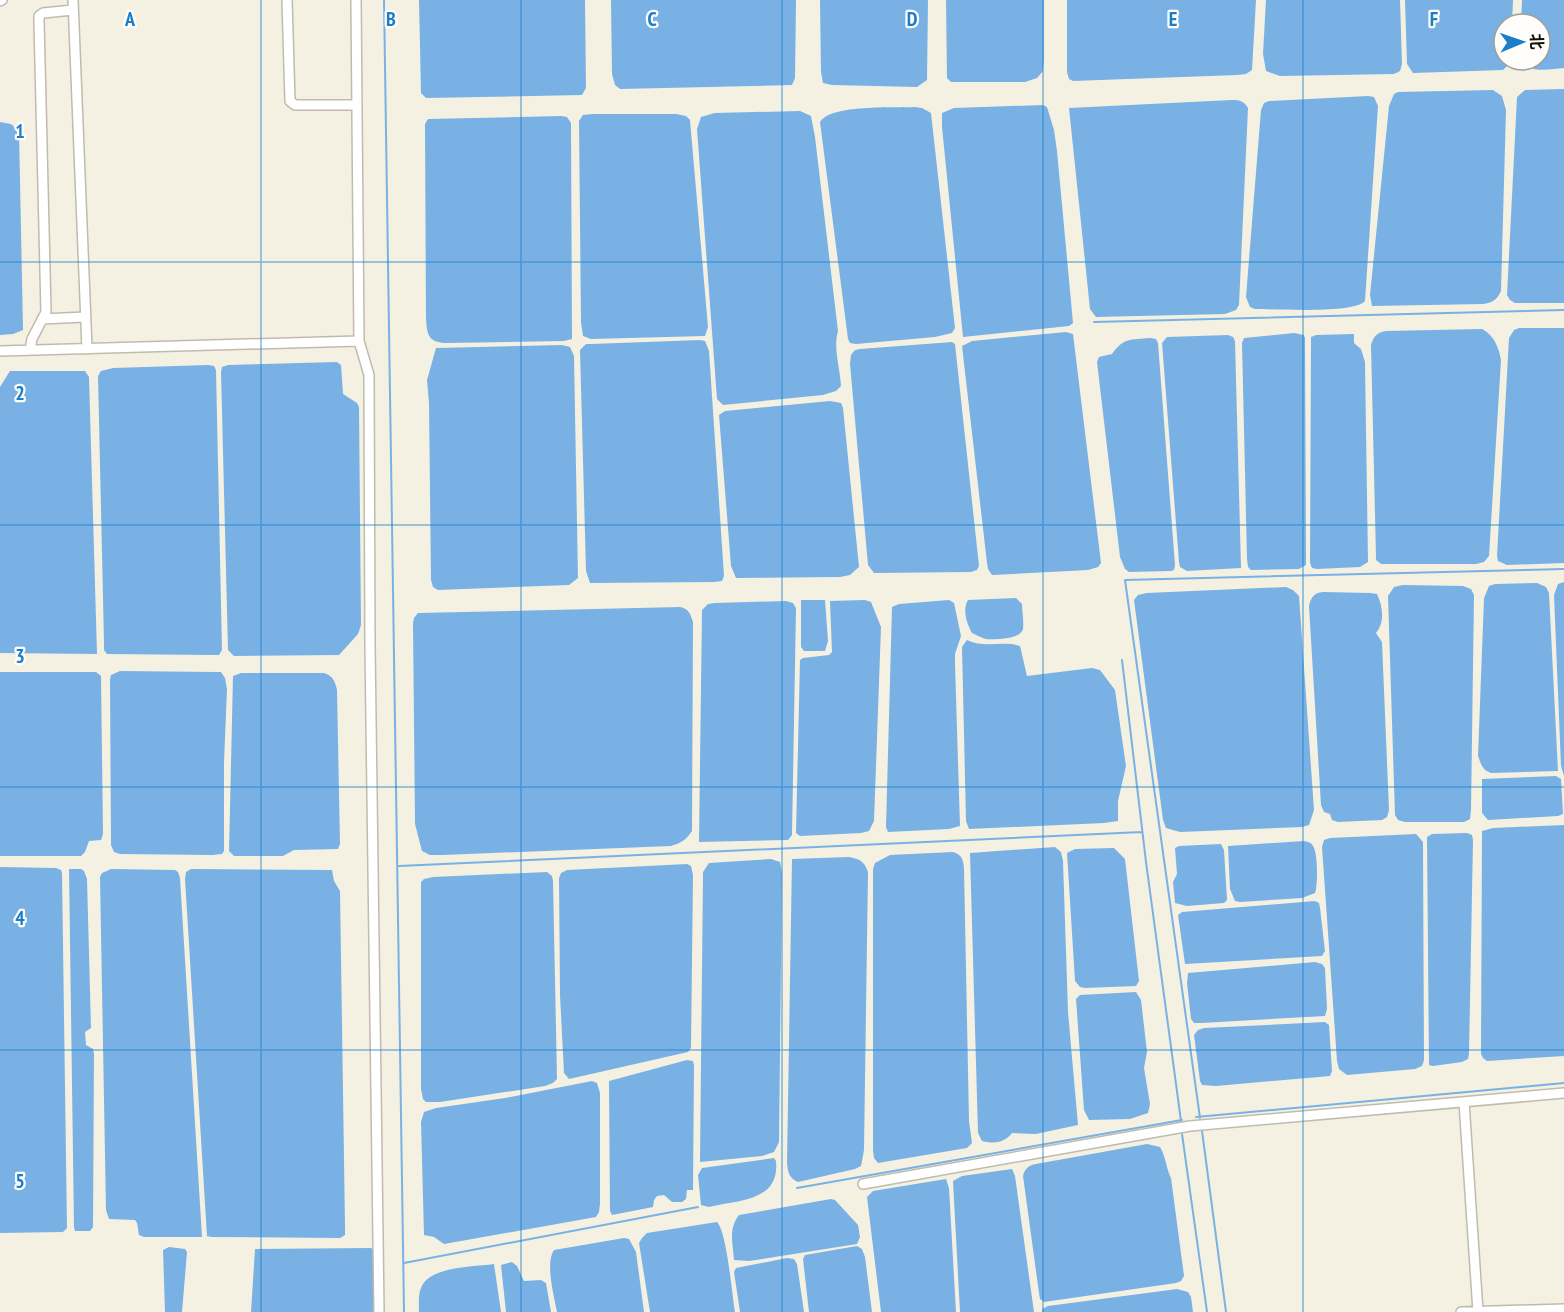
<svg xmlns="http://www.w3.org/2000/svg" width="1564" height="1312" font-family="'PT Sans Narrow','Noto Sans SC',sans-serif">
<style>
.water{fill:#79b1e5}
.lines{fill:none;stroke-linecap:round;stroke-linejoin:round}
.stream{stroke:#79b1e5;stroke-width:2}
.minor-casing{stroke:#bfbcae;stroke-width:12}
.minor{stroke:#fff;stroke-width:9}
.grid{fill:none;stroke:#1a7ec9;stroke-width:1.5;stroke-opacity:0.55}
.grid-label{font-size:20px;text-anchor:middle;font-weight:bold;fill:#1a7ec9;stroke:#fffefb;stroke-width:4.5;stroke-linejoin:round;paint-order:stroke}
</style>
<rect width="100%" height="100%" fill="#f4f1e2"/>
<path class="water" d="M419,0h166l1,88 -4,7 -156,3 -5,-5z
M611,0h185l-1,78 -3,7 -172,4 -5,-4 -3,-11z
M820,0h108l-1,80 -10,7 -85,-2 -9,-2 -2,-11z
M946,0h98v60l-1,11 -6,7 -12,4h-74l-4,-4z
M1067,0h189l-4,70 -6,4 -9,1 -164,6 -4,-2 -2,-7z
M1266,0h134l2,64 -2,7 -6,3 -114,2 -14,-5 -3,-17z
M1405,0h108l-1,24h-8v36h7v2l-8,8 -90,3 -6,-9z
M1522,0h42v68c-14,1 -35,6 -43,-8h19v-36h-19z
M1564,89v214h-49l-5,-3 -3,-5 10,-198 8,-7z
M1493,90l9,6 4,14 -5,181c-4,9 -9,12 -18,13l-111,2 -2,-11 19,-189 5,-12 4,-2z
M1368,96l6,1 4,9 -13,195c-11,13 -90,8 -110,8l-5,-2 -4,-10 15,-187 3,-7 5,-2z
M1232,100c8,0 12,1 16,8l-9,197 -3,5 -11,4 -129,3 -6,-8 -21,-201z
M1043,105l4,2 7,23 3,21 16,172 -4,3 -106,11 -21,-210v-14l12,-5z
M915,107l7,1 9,5 24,215 -3,5 -17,4 -79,7 -6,-1 -2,-4 -28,-217c11,-18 74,-14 95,-15z
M800,111l11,5 4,21 23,194c-5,17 2,36 3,55l-5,5 -13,4 -100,10 -6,-6 -20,-270 4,-12 14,-4z
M593,114h83l10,2 4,4 18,207 -3,9 -114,3 -8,-3 -2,-13 -2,-202 4,-6z
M561,116l6,1 4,6 1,216 -8,2 -119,2c-17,-1 -18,-9 -19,-24l-1,-195 3,-5z
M0,122l11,2 8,7 4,199 -10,4 -13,1z
M1519,328h45v235l-57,2 -9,-4 -1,-5 12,-218 5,-8z
M1482,329c12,6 17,19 19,31l-12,196 -5,6 -8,2h-95l-5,-4v-3l-5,-212c3,-9 5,-12 15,-14z
M1066,332l7,2 28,229 -3,4 -10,3 -96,5 -4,-6 -1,-6 -25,-217 10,-5z
M1294,333l10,2 1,3 1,227 -7,4 -48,1 -3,-3 -1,-8 -5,-216 2,-5z
M1354,334v9l7,6 4,13 3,200 -8,5 -43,2 -5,-1 -2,-5 1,-226 5,-2z
M1228,335l5,2 2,4 6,227 -54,3 -7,-4 -1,-5 -17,-219 5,-6z
M1150,338l6,1 2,4 17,222 -1,5 -3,1 -42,1 -4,-3 -5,-12 -23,-195 2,-5 13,-3c12,-17 19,-14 38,-16z
M700,340l5,1 4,10 15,225 -2,5 -8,1 -124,1 -4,-12 -6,-221 6,-6h5z
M952,342l3,2 24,222 -2,4 -6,2 -97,1 -6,-8 -18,-201 1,-9 4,-5 5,-1z
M562,345l8,2 4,9 4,222 -9,7 -131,5 -5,-3 -2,-7 -2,-177 -2,-23 9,-32z
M337,362l4,3 2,29 14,9 2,4 2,218 -3,9 -19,21 -105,1 -6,-6 -7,-278 1,-5 6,-2z
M208,365l6,1 2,4 6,280 -3,5h-6l-106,-1 -3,-4v-8l-6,-266 3,-5 12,-3z
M10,371h75l4,6 8,277 -97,-1v-266z
M830,401l11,2 2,5 16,159 -9,8 -10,2 -104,1 -5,-12 -12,-151 6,-4z
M1564,582v194l-3,-10 -7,-171 4,-11z
M1537,583l9,4 3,6 9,178 -67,2c-9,-3 -10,-9 -13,-17l6,-158 5,-12 6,-2z
M1403,585l60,1 8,3 3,6 -3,215 -1,9 -6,3h-59l-7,-2 -3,-5 -7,-219 6,-9z
M1286,587l7,3 6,6 15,214 -5,15 -7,2 -122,5 -14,-4 -3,-8 -29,-220 4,-5 9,-2z
M1323,592l47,1 7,1c6,13 8,28 -1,39l6,9 7,168 -2,7 -5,3 -44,2 -6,-2 -2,-6 -6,-2 -3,-7 -12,-199c2,-9 5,-13 14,-14z
M1016,598l6,6c0,7 2,17 1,25 -2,10 -28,11 -37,10 -4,-1 -9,-4 -14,-6 -5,-9 -10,-23 -4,-33z
M801,600h24l3,41 -3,10h-21l-3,-4z
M865,600l6,2 10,25 -7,194 -5,10 -8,2 -61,3 -4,-3 4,-173 3,-2 26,-3 3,-3 -2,-51z
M949,600l5,3 7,33 -6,18v10l5,162 -11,3 -61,3 -2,-5 6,-220 7,-3z
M786,601l7,2 3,5 -4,227 -4,5 -89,2 3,-232 6,-6 7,-1z
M680,607c9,2 10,6 13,15l-1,209c-6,9 -11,12 -21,15l-228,9h-13l-8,-4 -7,-27 -2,-201 1,-5 4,-5z
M967,640c20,9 35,0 53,6l7,30 65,-8 8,2 15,20 11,76 -8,35v20l-14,2 -135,6 -3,-8 -4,-174z
M120,671l97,1h4l4,6 2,11 -3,74v88l-2,3 -10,1 -92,-1 -6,-2 -3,-7 -1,-166 1,-4z
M0,672h96l5,4 2,158 -2,6 -12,1 -4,11 -4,4h-81z
M241,673h83c9,3 11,8 13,17l3,154 -2,5 -44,1 -11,6h-49l-5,-5 4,-175z
M1556,776l5,3 2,35 -5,2 -70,4 -6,-7v-34z
M1564,825v231l-77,5 -4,-3 -2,-4 1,-223 11,-3z
M1467,833l5,2 1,5 -4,214 -1,5 -6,3 -29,4 -4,-1 -2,-228 5,-3z
M1416,834l7,8 1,218 -2,6 -7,3 -68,6 -8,-6 -2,-8 -15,-214 2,-7 6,-2z
M1304,841c4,1 7,1 9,5 5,7 5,39 2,47l-13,5 -62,4 -5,-1 -5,-12 -2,-43z
M1221,844l3,6 3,50 -3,3 -37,3 -12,-3 -2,-21 4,-8 -2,-26 4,-2z
M1055,847l6,5 2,9 5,151 10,113 -42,9 -24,-1c-8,10 -18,11 -30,8l-4,-8 -8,-280z
M1114,848l11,11 14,122 -3,5 -51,2 -5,-1 -5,-6 -8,-128 8,-4z
M953,852c9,3 10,7 11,16l5,253 3,22 -5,5 -89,15 -4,-5 -1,-8v-281l2,-6 15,-8z
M849,857c11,2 15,4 19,15l-4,278 -3,16 -6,3 -57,13c-9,-4 -10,-9 -11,-19l5,-304z
M771,859l9,3 2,11 -3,269 -5,10 -12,4 -62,6 3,-290 6,-9z
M687,864l4,2 2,9 -2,173 -3,4 -119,27 -5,-6 -4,-78 -1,-117 2,-5 6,-3z
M0,867l56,1 5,2 1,3 5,355 -4,4 -63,1z
M69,869h12l3,2 3,8 4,149 -6,4 1,13 7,4 1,5 -1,173 -3,4h-15l-1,-4z
M111,869l64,1 3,2 2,6 22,359h-58l-5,-2 -2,-12 -2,-3 -26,-1 -3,-9 -6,-333 2,-4z
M191,869l141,1 2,11 6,10 5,335v9l-5,3 -129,-1 -4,-1 -22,-357 1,-7z
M547,872l5,4 1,5 4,198 -4,4 -8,3 -105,16h-14l-3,-3 -2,-10v-207l3,-3 9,-2z
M1315,901l4,2 1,5 5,43 -3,5 -137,8 -7,-49 4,-3z
M1315,962l7,2 3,4 2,41 -2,7 -124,7h-7l-3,-4 -4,-36 1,-10z
M1136,992l5,8 6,52 -3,16 6,36 -2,9 -18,6 -41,1 -5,-10 -8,-111 4,-4z
M1325,1022l4,3 3,46 -2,5 -114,10 -14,-1 -2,-4 -6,-46 4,-5 6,-2z
M687,1060l6,1 1,5 -1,124h-6l-1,9 -4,3h-10l-8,-7 -7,1 -3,4 -1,7 -41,8 -2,-4 -1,-130z
M592,1081l5,2 3,10v111l-1,8 -3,5 -152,27 -10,-7 -10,-2 -3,-113 3,-10 12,-4 69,-10z
M1147,1144l13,3c6,10 6,21 11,31l13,98 -3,5 -5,2 -132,19 -4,-3 -1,-6 -16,-117c2,-8 6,-11 13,-12z
M774,1158l2,3c4,41 -38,39 -67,46l-8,-2 -3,-30 4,-7z
M1012,1169l3,7 19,136h-74l-7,-131 9,-5z
M946,1179l3,9 7,124h-75l-14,-115 6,-6z
M831,1199l4,1 23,25 2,12 -3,7 -108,17 -15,-1c-1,-16 -6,-31 5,-45z
M717,1222c10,10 15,73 18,90h-85l-11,-69 3,-5 5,-5z
M624,1238l5,1 7,13 8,60h-87c-3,-16 -12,-49 -3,-62z
M857,1246l5,3 3,8 7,55h-63l-6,-53 2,-4z
M169,1247l16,2 2,3 -5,60h-17l-2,-62z
M370,1248l5,1 1,63h-125l4,-63z
M787,1258l7,1 3,5 7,48h-64l-6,-40 2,-4z
M512,1262l5,4 7,15 17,-1 5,3 5,29h-45l-5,-47z
M494,1264l7,48h-82c0,-7 -1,-17 2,-24 8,-22 53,-21 73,-24z
M1177,1289l11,3 3,5 2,15h-151v-3l6,-3z"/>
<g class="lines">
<path class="stream" d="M384,0l20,1312
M1094,322l470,-12
M1122,660l24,202 35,259
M399,866l743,-34
M1196,1117l368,-34
M1200,1118l-75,-538 439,-11
M1202,1131l24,181
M1182,1134l25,178
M797,1188l385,-68
M404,1263l294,-56"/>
<defs>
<path id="minor" d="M73,0l14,349
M287,0l3,101 5,4h62
M356,0l3,341 10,34 1,271 9,666
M0,1l2,-1
M42,319l43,-2
M30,350l2,-11 14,-27 -7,-291v-5l4,-3 30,-3
M0,351l359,-10
M1464,1102l14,210
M863,1184l327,-58 374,-33
M1461,1312l103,-3"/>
</defs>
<use href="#minor" class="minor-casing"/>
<use href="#minor" class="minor"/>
</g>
<path class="grid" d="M261,0v1312M521,0v1312M782,0v1312M1043,0v1312M1303,0v1312M0,262h1564M0,525h1564M0,787h1564M0,1050h1564"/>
<g class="grid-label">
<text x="130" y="26">A</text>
<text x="391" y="26">B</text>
<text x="652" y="26">C</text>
<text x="912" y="26">D</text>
<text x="1173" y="26">E</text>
<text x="1434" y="26">F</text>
<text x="20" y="138">1</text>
<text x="20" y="400">2</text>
<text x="20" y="663">3</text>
<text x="20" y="925">4</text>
<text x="20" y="1188">5</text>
</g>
<g transform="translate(1522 42) rotate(88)"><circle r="28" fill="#fffefb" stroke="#a09f9b" stroke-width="1.5"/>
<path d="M0-4.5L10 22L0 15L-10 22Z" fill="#1a7ec9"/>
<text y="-9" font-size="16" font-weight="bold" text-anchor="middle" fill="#12110c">北</text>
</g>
</svg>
